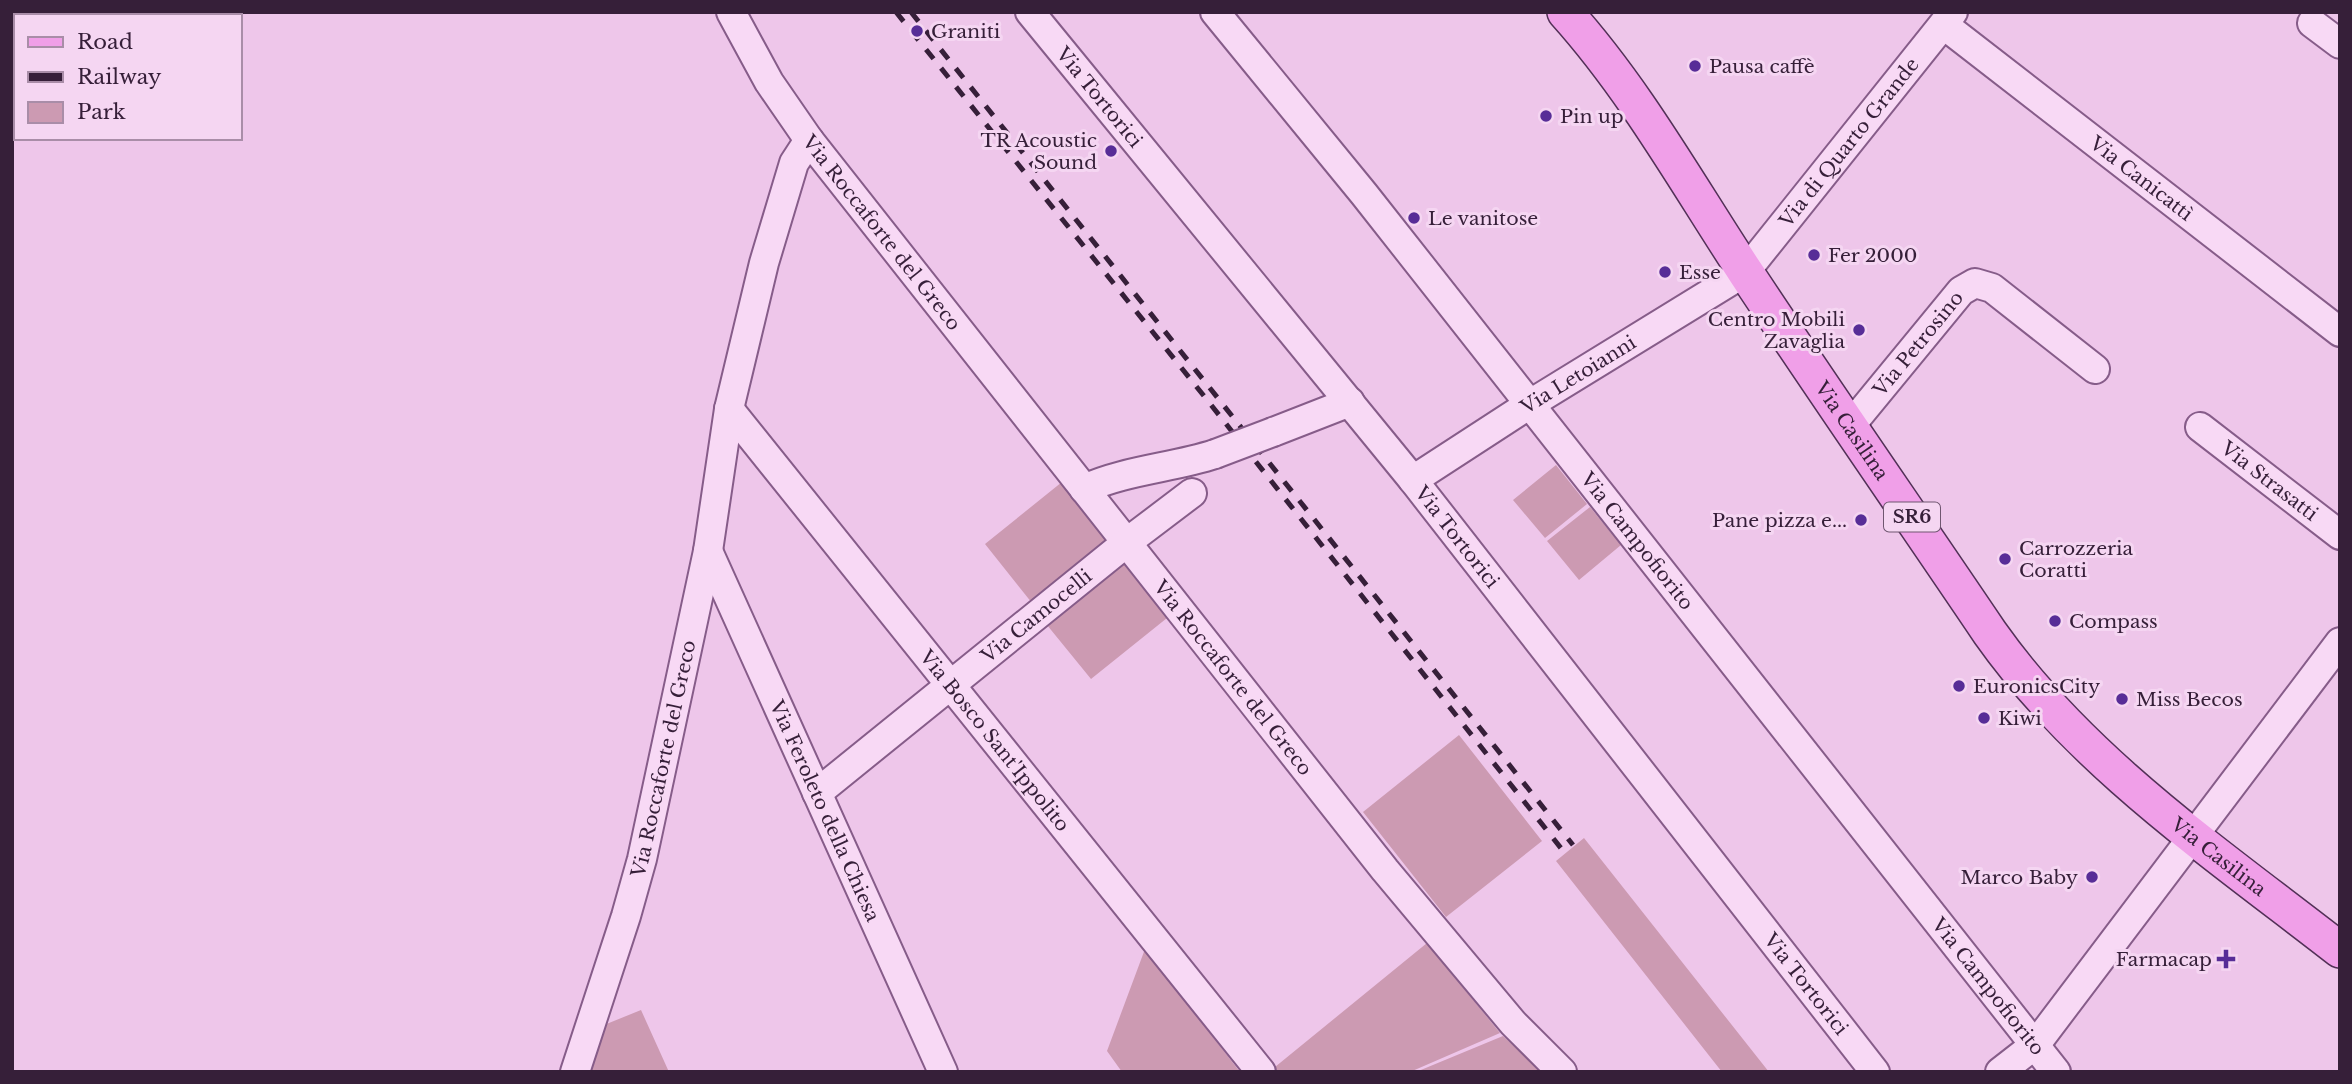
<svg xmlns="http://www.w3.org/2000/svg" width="2352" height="1084" font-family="'Libre Baskerville',serif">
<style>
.green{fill:#cc9ab2}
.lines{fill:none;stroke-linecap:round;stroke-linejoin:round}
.minor-casing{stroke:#865c89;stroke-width:32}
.major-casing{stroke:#523057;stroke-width:38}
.minor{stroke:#f8d9f5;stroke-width:28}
.major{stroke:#f09fe8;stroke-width:35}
.rail{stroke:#361f39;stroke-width:5;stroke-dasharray:12 12;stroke-linecap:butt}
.minor-bridge-casing{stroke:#865c89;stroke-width:32;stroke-linecap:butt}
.minor-bridge{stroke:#f8d9f5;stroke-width:28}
.poi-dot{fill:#572d97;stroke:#f5d6f2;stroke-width:2.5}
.labels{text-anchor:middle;stroke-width:6;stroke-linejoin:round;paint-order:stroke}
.shield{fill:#f5d6f2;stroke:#6f5670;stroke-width:2}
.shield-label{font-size:18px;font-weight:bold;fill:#361f39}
.poi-label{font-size:19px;fill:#361f39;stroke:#f5d6f2;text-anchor:start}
.street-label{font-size:19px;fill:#361f39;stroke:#f5d6f2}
</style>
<rect width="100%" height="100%" fill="#eec6ea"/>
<path class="green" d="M1556,465l31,39 -42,34 -32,-38z
M1062,482l43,54 -1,9 -72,58 -47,-59z
M1590,507l31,38 -42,35 -32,-39z
M1124,564l43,54 -76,61 -44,-54z
M1459,735l83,106 -96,76 -83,-105z
M1584,838l185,234h-47l-166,-211z
M1427,943l73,90 -90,39h-132l-3,-5z
M1145,949l95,123h-118l-15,-21z
M641,1010l28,62h-82l17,-47z
M1503,1036l39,36h-126z"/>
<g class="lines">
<defs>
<g id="minor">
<path id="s1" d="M731,12l38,70 40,58 576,730 128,153 49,49"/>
<path id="s2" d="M1030,12l383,468 462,592"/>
<path id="s3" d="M1215,12l149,182 692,878"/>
<path d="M2312,23l28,21"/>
<path id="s4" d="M1944,25l396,307"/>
<path id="s5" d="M729,409l532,663"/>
<path id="s6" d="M1850,426l111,-135 14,-8 17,5 103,81"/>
<path id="s7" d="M2200,427l140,108"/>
<path d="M1273,432l77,-30"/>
<path id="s8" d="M1413,480l117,-76 215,-132 208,-260"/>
<path d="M1084,489c42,-19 88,-21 131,-35"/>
<path id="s9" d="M708,551l235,521"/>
<path id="s10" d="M817,793l309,-250 66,-50"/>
<path id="s11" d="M575,1072l51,-156 16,-57 66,-308 21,-142 35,-146 30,-100 15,-23"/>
<path d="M2000,1072l36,-28 304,-402"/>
</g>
<g id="major">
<path id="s12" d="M1565,12c71,79 123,173 181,261 80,121 163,240 244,360 91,129 227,221 350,317"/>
</g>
</defs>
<use href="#minor" class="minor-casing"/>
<use href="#major" class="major-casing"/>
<use href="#minor" class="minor"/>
<use href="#major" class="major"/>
<path class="rail" d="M896,12l312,389 356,451
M911,12l662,833"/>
<defs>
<path id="minor-bridge" d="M1215,454l58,-22"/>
</defs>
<use href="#minor-bridge" class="minor-bridge-casing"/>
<use href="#minor-bridge" class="minor-bridge"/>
</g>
<g class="poi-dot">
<circle cx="917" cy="31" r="7"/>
<circle cx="1695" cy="66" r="7"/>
<circle cx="1546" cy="116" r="7"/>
<circle cx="1111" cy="151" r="7"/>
<circle cx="1414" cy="218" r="7"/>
<circle cx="1814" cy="255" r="7"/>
<circle cx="1665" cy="272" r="7"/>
<circle cx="1859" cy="330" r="7"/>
<circle cx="1861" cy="520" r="7"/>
<circle cx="2005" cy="559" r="7"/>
<circle cx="2055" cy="621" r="7"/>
<circle cx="1959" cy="686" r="7"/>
<circle cx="2122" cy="699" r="7"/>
<circle cx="1984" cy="718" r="7"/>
<circle cx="2092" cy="877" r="7"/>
<path d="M2222.5 948.5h7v7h7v7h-7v7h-7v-7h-7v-7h7z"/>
</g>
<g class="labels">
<rect class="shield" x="1884" y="502.5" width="56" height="29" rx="5"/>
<g class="shield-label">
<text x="1912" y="523">SR6</text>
</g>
<g class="poi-label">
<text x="931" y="38">Graniti</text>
<text x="1709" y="73">Pausa caffè</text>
<text x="1560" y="123">Pin up</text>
<text x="1097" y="147" text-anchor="end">TR Acoustic<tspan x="1097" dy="22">Sound</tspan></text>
<text x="1428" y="225">Le vanitose</text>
<text x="1828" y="262">Fer 2000</text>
<text x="1679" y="279">Esse</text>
<text x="1845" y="326" text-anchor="end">Centro Mobili<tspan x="1845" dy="22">Zavaglia</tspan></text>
<text x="1847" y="527" text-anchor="end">Pane pizza e...</text>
<text x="2019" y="555">Carrozzeria<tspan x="2019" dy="22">Coratti</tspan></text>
<text x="2069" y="628">Compass</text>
<text x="1973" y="693">EuronicsCity</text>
<text x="2136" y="706">Miss Becos</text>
<text x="1998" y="725">Kiwi</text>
<text x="2078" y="884" text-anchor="end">Marco Baby</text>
<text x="2212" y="966" text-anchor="end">Farmacap</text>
</g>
<g class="street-label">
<text dy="7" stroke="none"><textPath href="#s2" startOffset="110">Via Tortorici</textPath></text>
<text dy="7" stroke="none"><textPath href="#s8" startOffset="558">Via di Quarto Grande</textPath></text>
<text dy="7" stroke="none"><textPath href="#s4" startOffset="250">Via Canicattì</textPath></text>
<text dy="7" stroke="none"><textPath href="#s1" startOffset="268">Via Roccaforte del Greco</textPath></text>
<text dy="7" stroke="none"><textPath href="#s6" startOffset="107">Via Petrosino</textPath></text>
<text dy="7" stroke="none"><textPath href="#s8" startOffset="196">Via Letoianni</textPath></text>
<text dy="7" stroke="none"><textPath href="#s12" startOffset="508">Via Casilina</textPath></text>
<text dy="7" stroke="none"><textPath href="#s7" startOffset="88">Via Strasatti</textPath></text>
<text dy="7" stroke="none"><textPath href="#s2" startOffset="677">Via Tortorici</textPath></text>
<text dy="7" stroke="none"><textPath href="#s3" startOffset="677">Via Campofiorito</textPath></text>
<text dy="7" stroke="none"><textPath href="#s10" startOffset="282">Via Camocelli</textPath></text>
<text dy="7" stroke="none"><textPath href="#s1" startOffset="835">Via Roccaforte del Greco</textPath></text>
<text dy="7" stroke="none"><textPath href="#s5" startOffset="425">Via Bosco Sant'Ippolito</textPath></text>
<text dy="7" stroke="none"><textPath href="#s11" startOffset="326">Via Roccaforte del Greco</textPath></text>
<text dy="7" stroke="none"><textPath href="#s9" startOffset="285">Via Feroleto della Chiesa</textPath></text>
<text dy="7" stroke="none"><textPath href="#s12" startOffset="1074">Via Casilina</textPath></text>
<text dy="7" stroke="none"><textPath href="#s2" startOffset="1244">Via Tortorici</textPath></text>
<text dy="7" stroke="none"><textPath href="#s3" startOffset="1244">Via Campofiorito</textPath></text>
</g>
</g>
<rect width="2352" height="1084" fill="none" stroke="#361f39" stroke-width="28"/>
<rect x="14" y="14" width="228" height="126" fill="#f5d6f2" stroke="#a98da8" stroke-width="2"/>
<rect x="28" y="37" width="35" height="10" fill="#f09fe8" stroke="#a98da8" stroke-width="2"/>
<text x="77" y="49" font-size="21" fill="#361f39">Road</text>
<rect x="28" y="72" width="35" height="10" fill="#361f39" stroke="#a98da8" stroke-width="2"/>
<text x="77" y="84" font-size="21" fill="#361f39">Railway</text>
<rect x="28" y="102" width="35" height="21" fill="#cc9ab2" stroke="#a98da8" stroke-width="2"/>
<text x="77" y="119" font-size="21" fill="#361f39">Park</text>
</svg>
